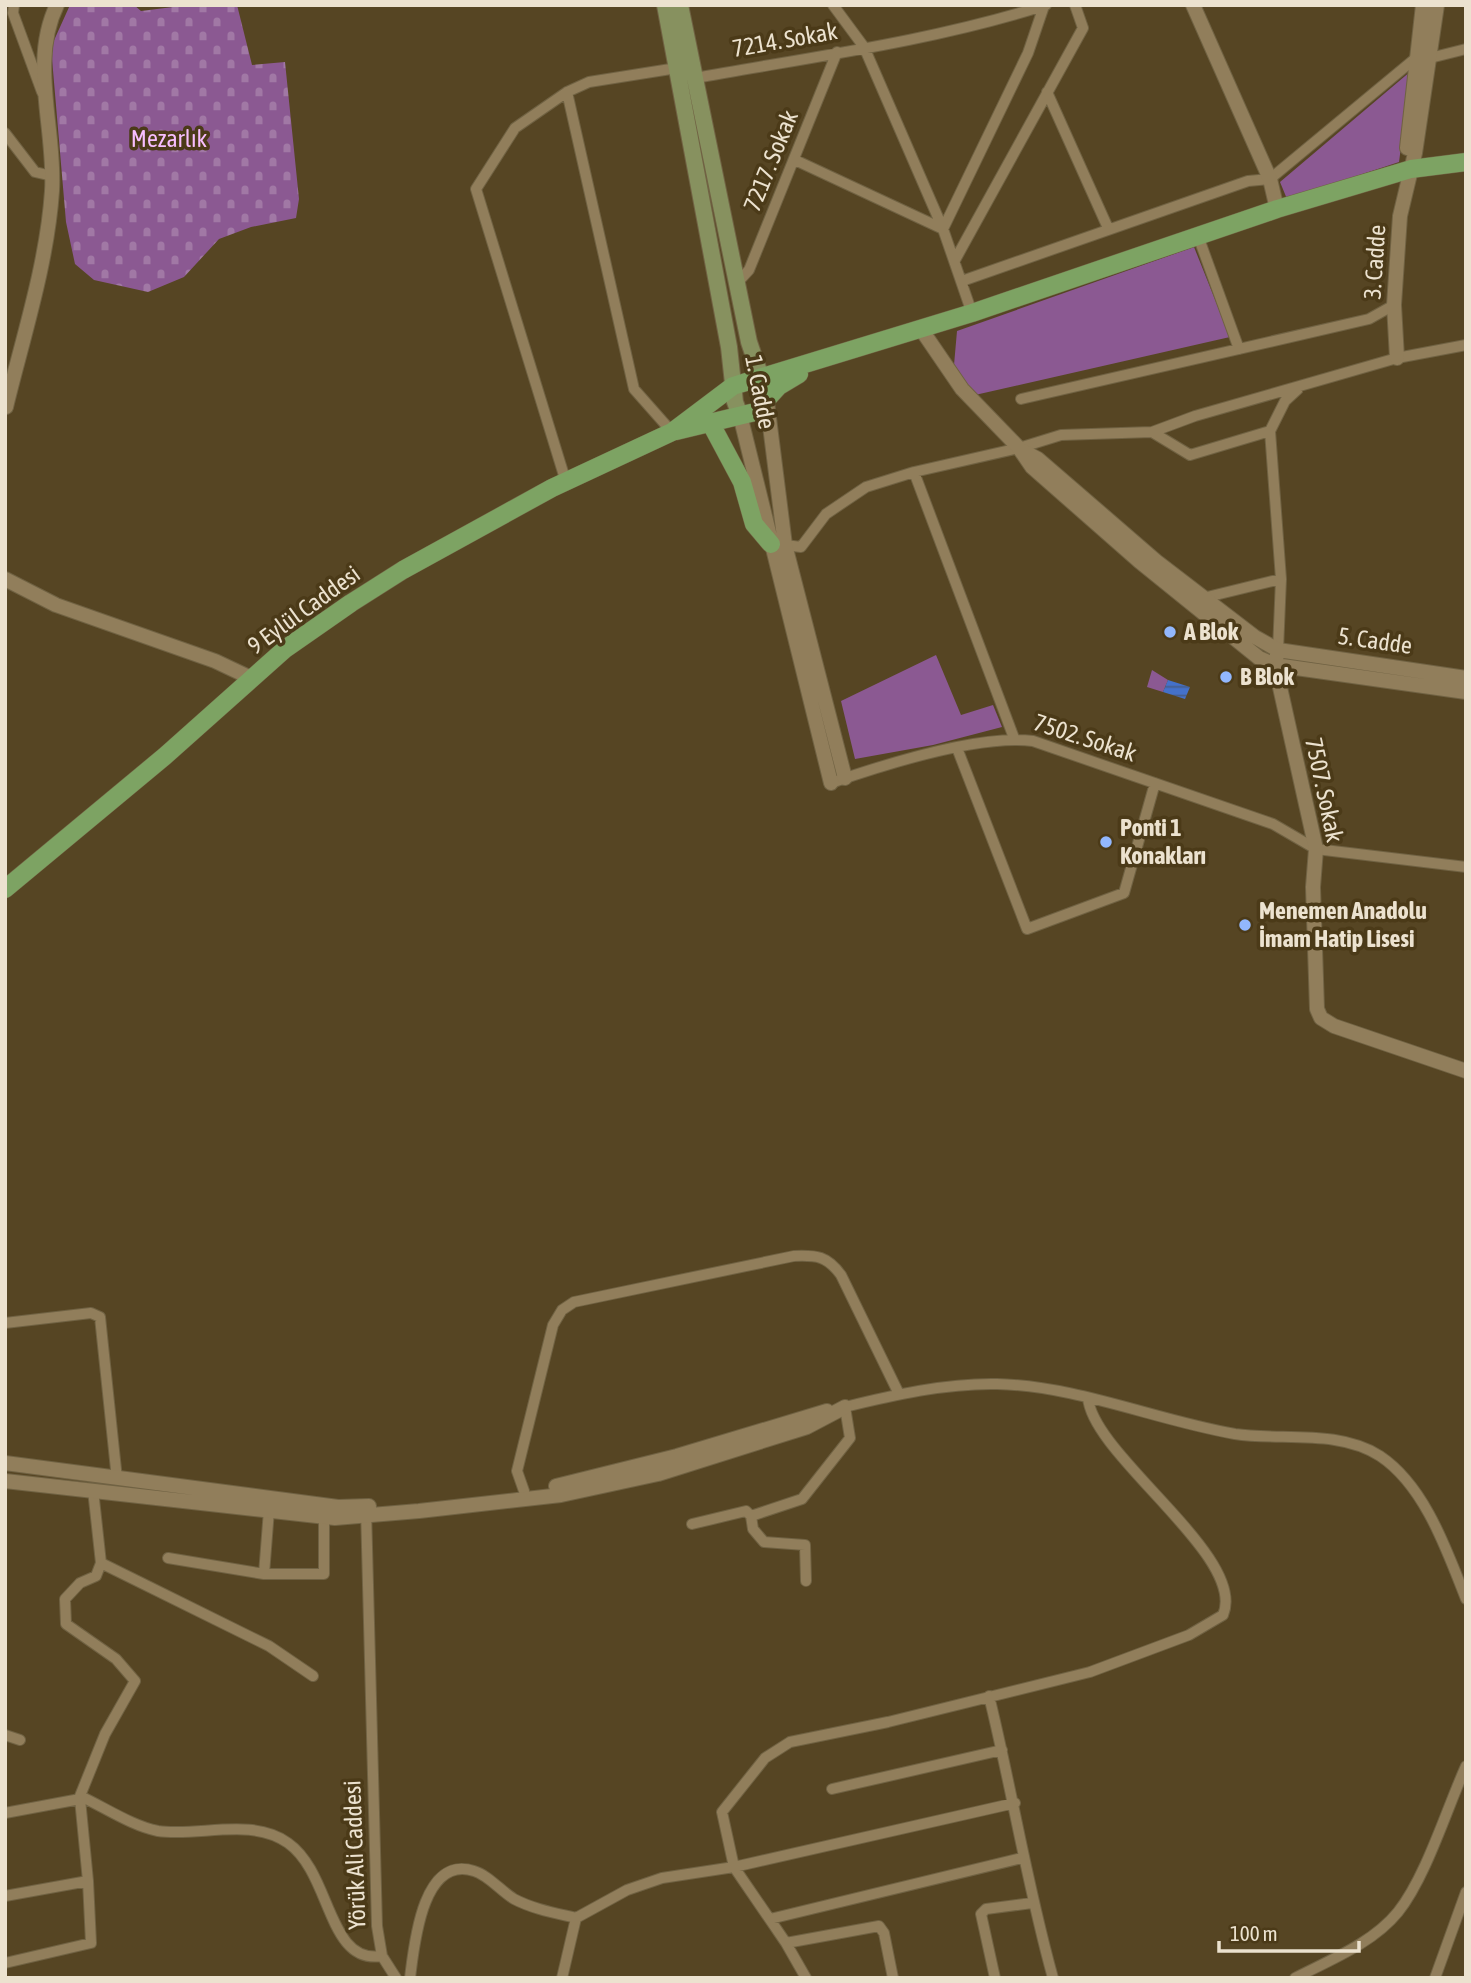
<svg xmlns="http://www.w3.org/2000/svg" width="1471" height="1983" font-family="'Asap Condensed',sans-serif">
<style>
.cemetery{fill:url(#cemetery-stones)}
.park{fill:#8b5992}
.water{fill:url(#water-rules)}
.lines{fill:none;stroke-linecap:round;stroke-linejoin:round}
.minor-casing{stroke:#706243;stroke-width:12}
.tertiary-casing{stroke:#706243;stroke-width:16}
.secondary-casing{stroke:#706243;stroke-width:18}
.primary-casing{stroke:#706243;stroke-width:19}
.minor{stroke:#917e5b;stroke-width:10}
.tertiary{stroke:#917e5b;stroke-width:14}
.secondary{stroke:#87915f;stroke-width:16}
.primary{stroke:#7da363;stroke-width:18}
.poi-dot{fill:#92b7fd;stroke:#4b3a18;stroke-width:2.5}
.labels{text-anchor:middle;stroke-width:7;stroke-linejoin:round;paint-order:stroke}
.street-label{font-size:24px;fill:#ece2cf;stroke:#4b3a18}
.park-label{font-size:24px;fill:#f7befe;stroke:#4b3a18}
.poi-label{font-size:24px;font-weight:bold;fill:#ece2cf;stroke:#4b3a18;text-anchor:start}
</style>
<defs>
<pattern id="cemetery-stones" width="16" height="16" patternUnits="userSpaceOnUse" patternTransform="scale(1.75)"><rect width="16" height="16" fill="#8b5992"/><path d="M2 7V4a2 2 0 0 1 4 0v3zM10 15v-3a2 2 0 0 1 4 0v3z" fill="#a178a5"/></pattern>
<pattern id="water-rules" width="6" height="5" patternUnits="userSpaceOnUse" patternTransform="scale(1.75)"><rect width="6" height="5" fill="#4471ca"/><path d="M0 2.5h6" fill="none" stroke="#455d8b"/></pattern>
</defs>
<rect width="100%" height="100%" fill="#564523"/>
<path class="cemetery" d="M70,5h64l7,6 48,-6h48l15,60 33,-3 14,137 -3,19 -45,9 -32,12 -35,38 -36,15 -54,-12 -19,-16 -9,-42 -15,-175z"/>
<path class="park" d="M1411,71l-12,91 -112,37 -7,-17z
M1194,247l36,90 -255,58 -21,-30 3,-34z
M936,655l25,60 32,-10 9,22 -69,18 -78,14 -14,-58z
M1152,670l16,10 -5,12 -16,-5z"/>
<path class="water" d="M1168,680l22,7 -5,12 -22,-7z"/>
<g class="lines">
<defs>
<path id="minor" d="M14,5l-1,8 29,79
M833,5l31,42 79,182 29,84
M695,78c117,-21 238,-37 351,-73
M567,92l67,297 38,43
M1047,92l61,136
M5,133l30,39 17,4
M795,160l148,69 85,-176 16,-47
M1198,236l41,113
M955,260l128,-232 -8,-23
M962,281l286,-100 22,-2 147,-122 13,1 36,-9
M737,283l12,-13 88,-218
M1021,399l348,-80 25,-14
M1152,432l38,23 80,-24
M914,472l100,266
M566,482l-90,-293 39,-61 52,-36 22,-10 88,-14
M785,545l16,2 25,-33 40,-27 48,-15 105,-24 42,-13 91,-3 43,-16 202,-58 69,-13
M1203,598l78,-19
M1278,650l3,-71 -11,-148 15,-30 13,-12
M957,748l70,181 97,-36 31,-110
M831,783c52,-18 150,-49 202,-42l240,83 43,25 150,18
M5,1323l86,-10 9,4 17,162
M524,1491l-7,-20 36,-146 9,-15 12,-8 220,-46c23,-1 33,0 47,19l58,119
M692,1524l54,-13 5,5
M168,1558l96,16h60v-58
M101,1563l168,83 44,30
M264,1574l5,-64
M806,1581l-1,-36 -41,-3 -11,-13 -2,-13 51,-17 48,-61 -5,-31c48,-12 102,-24 152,-23 81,2 158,36 238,50 46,7 103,-5 145,22 45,30 67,95 86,143
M989,1696c23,94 38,189 64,282
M5,1735l15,5
M832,1789l170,-39
M80,1796l25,-62 30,-53 -19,-22 -50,-35 -1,-25 15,-16 16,-7 5,-13 -8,-73
M80,1799l8,82
M5,1813l75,-14v-3c24,11 52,30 78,35 41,6 94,-14 130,12 44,31 39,122 94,113l-5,-30 -11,-417
M5,1896l83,-15 3,62 -86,20
M770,1919l252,-61
M786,1943l93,-17 5,7 9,45
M382,1956l14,22
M410,1978c4,-32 12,-124 64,-107 14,4 27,20 40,28 19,10 41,14 62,19l51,-28 35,-12 72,-11 281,-64
M562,1978l14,-60
M806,1978l-20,-35 -52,-76 -12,-55 43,-54 25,-16 98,-20 202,-50 99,-37 34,-20c25,-58 -130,-159 -135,-217
M995,1978l-14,-64 5,-5 46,-6
M1295,1978c35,-18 78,-35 103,-66 28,-35 49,-104 68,-146
M1435,1978l31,-86"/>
<path id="tertiary" d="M1193,5l77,174 7,30
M1407,148l16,-143
M921,329l41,60 57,59 13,19 107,94 120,97 16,7 191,27
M1397,358l-3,-53 6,-89 15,-63 22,-148
M767,402l18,143 60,233
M6,407c17,-70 41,-143 46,-216 4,-60 -23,-129 5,-186
M740,415l91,368
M1023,451l15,8 118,102 99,76 23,13 188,28
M5,579l51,26 159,56 38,18
M1278,650l-3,15 41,184 -3,38 4,122 4,9 13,8 132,45
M5,1463l333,44 31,-1
M5,1481l330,37 84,-7 142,-16 97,-21 149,-47 38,-20
M556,1486l121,-30 150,-45"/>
<path id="secondary" d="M665,5l64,342 6,55 5,13
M680,5l69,337 16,47"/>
<path id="primary" d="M711,424l31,58 12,42 17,20
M676,431l79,-19 24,-26 20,-12
M5,889l160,-133 120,-107 66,-46 52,-33 149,-82 120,-56 61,-46 239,-73 305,-104 134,-40 55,-7"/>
</defs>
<use href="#minor" class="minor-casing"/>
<use href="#tertiary" class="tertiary-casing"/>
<use href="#secondary" class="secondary-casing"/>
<use href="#primary" class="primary-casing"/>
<use href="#minor" class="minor"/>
<use href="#tertiary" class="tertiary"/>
<use href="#secondary" class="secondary"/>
<use href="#primary" class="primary"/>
</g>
<g class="poi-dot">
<circle cx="1170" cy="632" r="7"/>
<circle cx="1226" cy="677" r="7"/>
<circle cx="1106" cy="842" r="7"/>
<circle cx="1245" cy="925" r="7"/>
</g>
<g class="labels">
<g class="street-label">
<text transform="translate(785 40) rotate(-10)" y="8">7214. Sokak</text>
<text transform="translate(771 161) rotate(-68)" y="8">7217. Sokak</text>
<text transform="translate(1375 262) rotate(-86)" y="8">3. Cadde</text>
<text transform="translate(760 392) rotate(79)" y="8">1. Cadde</text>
<text transform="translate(304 610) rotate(-36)" y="8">9 Eylül Caddesi</text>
<text transform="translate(1375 641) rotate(8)" y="8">5. Cadde</text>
<text transform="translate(1085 738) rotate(18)" y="8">7502. Sokak</text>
<text transform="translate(1324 790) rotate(78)" y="8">7507. Sokak</text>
<text transform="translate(355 1855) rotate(-92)" y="8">Yörük Ali Caddesi</text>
</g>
<g class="park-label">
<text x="169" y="147">Mezarlık</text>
</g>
<g class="poi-label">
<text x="1184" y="640">A Blok</text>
<text x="1240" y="685">B Blok</text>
<text x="1120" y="836">Ponti 1<tspan x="1120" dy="28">Konakları</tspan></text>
<text x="1259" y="919">Menemen Anadolu<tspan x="1259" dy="28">İmam Hatip Lisesi</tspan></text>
</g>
</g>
<rect width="1471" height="1983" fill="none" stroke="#ece2cf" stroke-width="14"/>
<path d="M1219 1941v10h140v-10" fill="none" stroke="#ece2cf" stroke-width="3.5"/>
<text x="1230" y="1941" font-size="21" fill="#ece2cf" stroke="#4b3a18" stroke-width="5" paint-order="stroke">100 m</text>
</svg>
